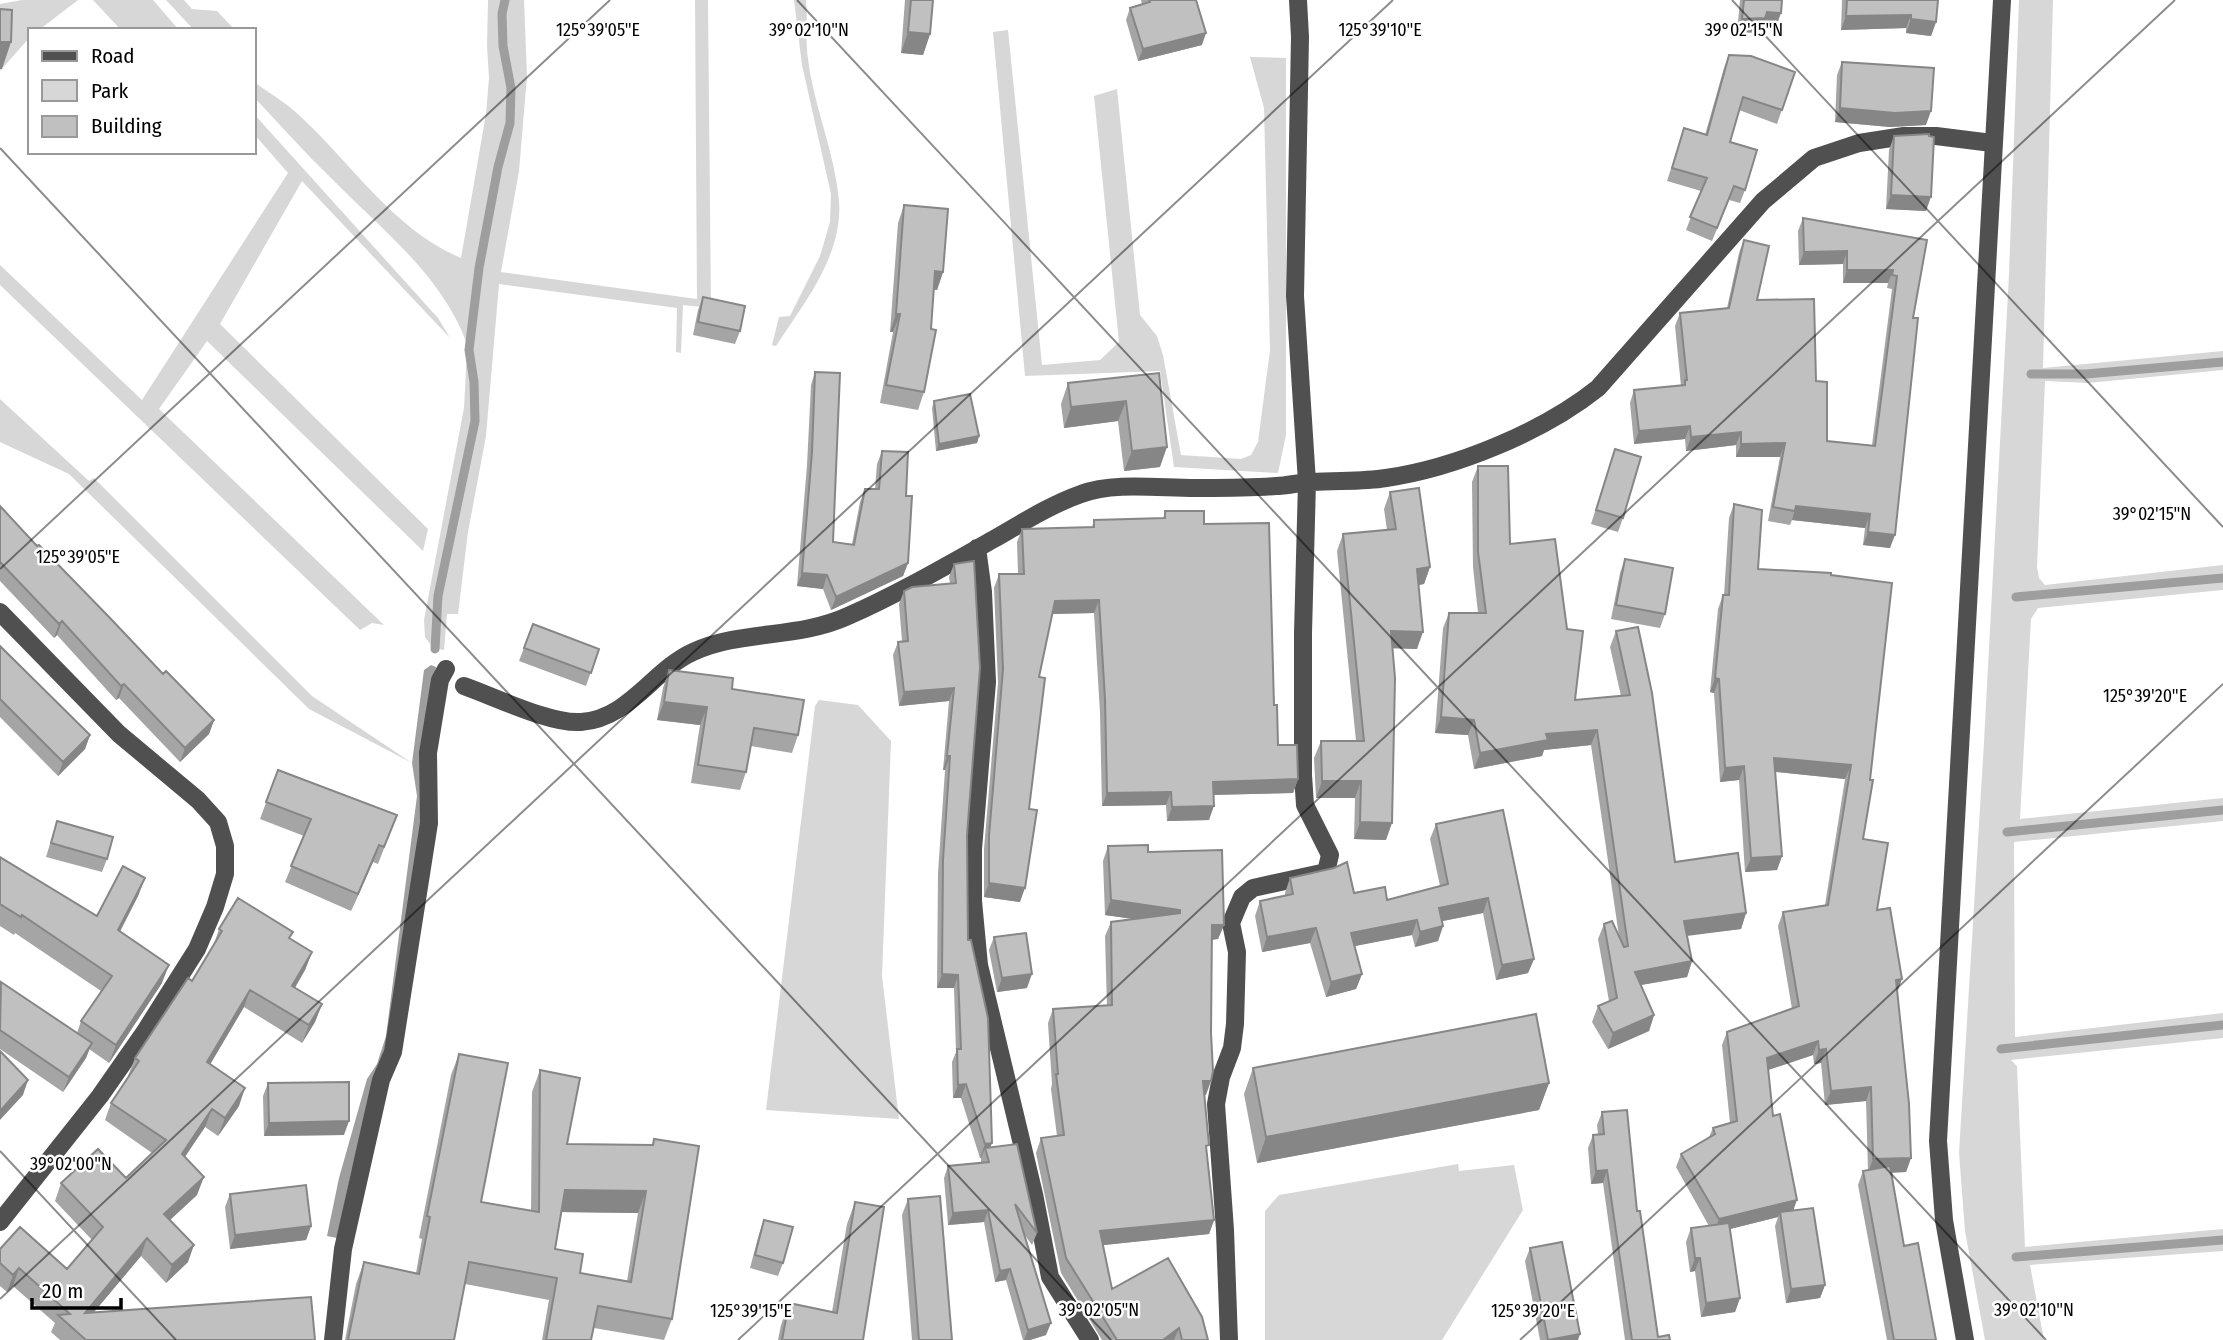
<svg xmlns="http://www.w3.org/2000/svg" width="2223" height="1340" font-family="'Fira Sans Condensed',sans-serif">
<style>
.green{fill:#d7d7d7}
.water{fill:#9e9e9e}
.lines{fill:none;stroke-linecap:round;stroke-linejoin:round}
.stream{stroke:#9e9e9e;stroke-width:9}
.minor{stroke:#505050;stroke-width:18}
.wall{fill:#a5a5a5;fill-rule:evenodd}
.shaded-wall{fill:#868686}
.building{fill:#c0c0c0;stroke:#868686;stroke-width:2;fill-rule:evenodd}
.ticks{fill:none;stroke:#000;stroke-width:2;stroke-opacity:0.45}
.ticks-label{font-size:18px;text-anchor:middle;fill:#000;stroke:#fff;stroke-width:5;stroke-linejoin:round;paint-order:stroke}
</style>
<rect width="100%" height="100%" fill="#fff"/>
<path class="green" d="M22,0h56l-39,30h-9v7l-30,34v-67z
M93,0h60l26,30h-58z
M166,0h18l8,9 25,2 18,19h-41z
M488,0h15l-4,14 1,33 8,43 -1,36 -12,39 -21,110 -7,69c-25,-69 -86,-115 -135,-165 -27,-26 -52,-54 -78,-82v-15c15,11 33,21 47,35 52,48 93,113 160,141l25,-144 3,-36 -2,-32z
M508,0h16l3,76 -8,95 -18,101 196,27 -2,-299h13l3,308 -28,-3 -2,48 -5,-1 1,-44 -178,-24 -13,152 -18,96 -10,82h-11l-3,36 -7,-1 3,-52 38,-176 -1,-40 -5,-31 10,-82 18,-100 12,-45 1,-35 -8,-43 -1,-30z
M794,0h12c2,20 -1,39 2,59 6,48 27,94 31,142 4,55 -35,102 -63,145l-4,-1 7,-28 11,-1 30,-60 10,-34 1,-28 -29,-129z
M2019,0h34l-10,368 180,-17v9l-138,12h-57v5l58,1 137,-14v6l-135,13 -43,-2 -8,186 2,11 6,7 178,-20v12l-209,19v5l209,-20v9l-185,18 -7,11 -11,200 203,-21v10l-217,22 -1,4 218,-22v9l-209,21 1,195 208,-24v8l-225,26 -1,5 226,-24v10l-212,22 6,6 8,181 198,-18v9l-210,16v7l210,-17v7l-193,14 14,75h-59l-20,-109 -6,-78 25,-411 25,-468z
M1008,30l34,335 58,-5 19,-18 -25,-246 23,-7 23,226 17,21 6,19 18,100 60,4 10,-4 7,-13 12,-92 -6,-242 -14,-51 36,1v377l-8,38 -104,-6 -14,-96 -135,5 -32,-344z
M254,114l184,204 12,20 -148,-157 -82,143 208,205 -5,22 -216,-210 -48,68 225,216 -12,-2 -12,7 -360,-345v-20l142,135 146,-227 -34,-39z
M467,350l5,34v37l-37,177 -2,50 -8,-11 -1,-17 40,-212z
M0,399l89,82 5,-3 218,218 100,67 -103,-54 -240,-235 -69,-32z
M819,700l39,5 33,36 -9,235 17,143 -133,-9 49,-404z
M1458,1164l1,7 55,-6 9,45 -81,130h-177v-129l14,-16z"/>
<path class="water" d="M431,665l5,2 -14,93 5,33 -38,251 -16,43 -22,86 -14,65 -10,-2 12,-58 28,-99 10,-15 9,-28 31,-240 -5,-33 12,-93z"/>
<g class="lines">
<path class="stream" d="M2031,374h55l137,-12
M2016,597l207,-19
M435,649l3,-53 37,-175 -1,-39 -5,-32 10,-82 19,-101 12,-44 1,-35 -8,-42 -1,-32 3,-14
M2007,832l216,-22
M2001,1049l222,-24
M2016,1257l207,-17"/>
<path class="minor" d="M977,548l6,44 4,90 -14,167v52l6,64 55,229 16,83 40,63
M0,612l119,122 79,66 20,22 7,24v28l-10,33 -18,42 -53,84 -44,63 -100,126
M464,686c31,11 86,38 117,36 48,-3 72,-52 112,-70 47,-22 105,-13 155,-36 50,-22 98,-50 146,-77 28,-16 56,-34 87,-45 34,-13 84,-5 121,-6 25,0 49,0 74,-2 12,0 24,-4 36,-4 24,-2 50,0 74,-4 69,-10 157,-46 212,-90l165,-187 51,-43 45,-15 45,-7h32l56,7
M333,1340l10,-91 38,-169 12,-28 36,-229 -1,-70 12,-73 6,-11
M1229,1340l-4,-110 -9,-126 5,-27 11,-29 3,-24 2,-72 -6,-29 11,-26 11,-9 73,-16 4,-17 -25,-50 -2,-30v-142l4,-151 -12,-186 5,-259 -2,-37
M1965,1340l-21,-120 -6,-79 64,-1141"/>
</g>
<path class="wall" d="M905,0h28l-3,34 -7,21 -22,-2z
M1141,0h55l6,45 -64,16 -12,-41 4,-12 12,-3z
M1740,0h42l-6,27 -14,-1 -2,6 -23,1z
M1842,0h96l-2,22 -5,14 -25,-3v-5l-65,2z
M1729,55l66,17 -18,52 -38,-14 -9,32 15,48 -5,13 -11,-3 -17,41 -26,-11 15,-39 -34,-10 17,-53 21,7 19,-67z
M1842,62l84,63 -36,2 -55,-5 2,-47z
M1894,136l32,75 -40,-2 3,-59z
M904,205l39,67 -6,18 -3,-1 -10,103 -6,18 -38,-7 13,-71h-3l8,-109z
M1803,218l124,22 -14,78 -23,230 -27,-3 2,-17 -73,-8 -2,5 -22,-4 12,-64h-44v-12l-50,6 -1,-12 -51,5 -4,-41 4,-13 47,-4 -6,-60 5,-13 47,-5 12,-55 5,-13 13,60 59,81 11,60 45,4 20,-156 -5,-1 1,-5h-45v-19l-44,1 -1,-34z
M703,297l37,34 -5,13 -42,-9 5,-25z
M815,372l18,170 19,2 8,-42 5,-13h10l2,-25 5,-13 24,45 2,67 -5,13 -72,34 -8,-21 -26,-3 10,-121 4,-80z
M1159,373l1,94 -36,4 -6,-50 -54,7 -3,-24 7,-21z
M934,401l45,35 -2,7 -41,8 -4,-43z
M1615,449l8,69 -5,14 -27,-8z
M1478,466l97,234 46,-4 -11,-49 6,-16 59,231 71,51 -5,16 -54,6 5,26 -5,16 -46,8 13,30 -5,16 -41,18 -16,-27 6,-16 11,-5 -11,-62 6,-15 15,12 -28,-191 -47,5 -2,6 -68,13 -6,-34 -33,-2 8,-105 6,-15h29l-5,-46 -1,-85z
M1390,492l40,75 -6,17 -5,1 -2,64 -25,-1 -6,192 -32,-1 1,-41h-39l-2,-40 7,-17h35l-19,-190 6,-17 44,-4 -3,-21z
M1734,504l24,65 73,4 32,266 14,71 20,81 14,167 -5,14 -15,1 13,73 32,94h-49l-29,-155 5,-14 5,-1 -2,-69 -41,4 -4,-42 -7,1 -1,-9 -45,15 5,46 21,94 31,75 -5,13 -34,5 -11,-77 3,-9 -48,12 10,69 -5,14 -34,5 -6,-46 -5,1 -4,-30 5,-14 18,-2 -33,-59 5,-13 28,-17 4,-9 17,-5 -8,-78 5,-13 65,-23 -14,-83 5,-14 42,-7 20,-126 -70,-7 7,84 -5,14 -32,2 -6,-92 -19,2 -6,-89 -4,-1 8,-83 5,-14h1l5,-77z
M0,506l37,40 126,128 51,46 -5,14 -29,28 -61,-64 -3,2 -59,-65 -3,3 -54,-57z
M1165,511l39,13 70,181 4,40 20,34 -5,14 -80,2 -4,25 -42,1 -1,-16 -64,1 -2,-93 -6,-100 -42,1 -13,63 -10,132 -9,93 -36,-5v-48l14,-166 -4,-95 5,-14h19l-1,-32 5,-13 70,-2 2,-7 69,-1z
M1625,559l40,55 -5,14 -49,-9 9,-46z
M974,561l-7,274 1,105 24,203 -2,4 47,86 -5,12 -8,-11 22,101 -16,5h-7l-17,-60 -11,2 -11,-60 -36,3 -4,-47 4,-12 33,-3v-5h-1l-19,-60h-8l-1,-36 4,-10 -2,-64h-17l1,-115 7,-103h-2l6,-69 -50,5 -6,-51 5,-13 4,-1 -3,-37 5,-13 46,-8 -1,-6 5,-13z
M533,624l66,25 -13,37 -67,-25z
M0,646l90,89 -5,14 -27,27 -58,-59z
M669,670l63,19 66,46 -6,18 -41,-7 -5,26 -6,18 -49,-7 9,-58 -43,-5 6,-32z
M278,770l119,45 -19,49 -5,-2 -22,49 -66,-29 19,-46 -44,-17z
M57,821l50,38 -5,13 -56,-15z
M1436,824l98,135 -6,14 -32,7 -13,-67 -41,8 1,5 -5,15 -23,6 -3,-12 -58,11 8,28 -6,15 -30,8 -16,-54 -48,9 -7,-36 5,-15 25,-5v-3l5,-15 97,22 53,-14 -10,-47z
M1108,846l40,6 76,73 -6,14 -6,1 -6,155h-1l2,56 7,69 -5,14 -106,11 9,44 96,51h-106l-41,-67 -25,-120 5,-15 16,-2 -6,-47 1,-5 -4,-61 5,-14 54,-3 -2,-70 6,-14 23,-3 -29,-4 -2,-54z
M0,857l97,59 48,-38 -7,18 -18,36 42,51 -53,80 -20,-14 -3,9 -23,34 -63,-43v-66l77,50 4,-12 20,-30 -86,-58 -1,2 -14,-9z
M219,929l71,10 22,13 -7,18 -10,18 27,16 -7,18 -13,21 -58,-36 -34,57 29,42 -21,30 -13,-9 -20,30 12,38 -27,25 18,42 -22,21 -25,-27 -47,56 221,28h-255l-9,-8 4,-9 -42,-37 -6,6 -7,-6v-37l67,20 25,-29 -37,-39 6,-18 65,-5 26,-25 -47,-33 6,-17 18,-27h-1l7,-18 57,-77 21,-34z
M994,937l33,51 -30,4 -8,-42z
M459,1054l22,148 50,9 1,-119 8,-22 27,74 85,1 2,-6 18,180 -8,21 -70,-12 -3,12h-49l7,-40 -84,-16 -11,56h-109l11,-56 8,-22 52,11 6,-34 -3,-1 32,-163zM562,1212l76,1 -11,68 -47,-8 -25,-24z
M1253,1068l296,15 -10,27 -282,53 -13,-69z
M268,1083l76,52 -80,1 -1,-40z
M1602,1112l35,99 21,126 12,3h-45l-22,-157 -12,1 -3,-36 5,-13h5l-1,-10z
M230,1194l81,32 -5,14 -76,9 -5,-42z
M908,1199l44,141h-40l-10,-125z
M855,1202l8,138h-85l3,-15 8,-22 43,9 15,-88z
M764,1220l19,43 -5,13 -28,-8 9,-34z
M1530,1248l48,92h-38l-15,-79z"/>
<path class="shaded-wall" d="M1767,12l14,1 -5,14 -14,-1 -2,6 -23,1 5,-14z
M1911,15l-5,13 -65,2 5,-14z
M1911,19l25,3 -5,14 -25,-3z
M908,32l22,2 -7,21 -22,-2z
M1206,33l-4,12 -64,16 5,-12z
M0,42h11l-9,27h-2z
M1840,108l91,3 -5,14 -36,2 -55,-5z
M1891,195l40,2 -5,14 -40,-2z
M1847,251l-4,13 -44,1 5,-13z
M1847,270h46l-5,13h-45z
M935,271l8,1 -6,18 -9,-1z
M896,314h4l-7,18h-3z
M1126,401l-8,20 -54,7 7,-21z
M1690,426l-5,13 -51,5 5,-13z
M1741,432l-5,13 -50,6 5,-14z
M979,436l-2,7 -41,8 3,-7z
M1785,443l-5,14h-44l5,-13z
M1167,447l-7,20 -36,4 8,-20z
M1796,506l74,8 -5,14 -73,-8z
M1868,532l27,3 -5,13 -27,-3z
M908,563l-5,13 -72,34 5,-13z
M1430,567l-6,17 -13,2 6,-17z
M802,573l25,2 -4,14 -26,-3z
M1099,600l-5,13 -44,1 5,-13z
M62,621l-5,14 -3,3 5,-14z
M1391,631l32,1 -6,17 -32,-1z
M1715,678l4,1 -5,14 -4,-1z
M124,684l-5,14 -3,2 5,-14z
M954,688l-5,13 -50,5 5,-14z
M664,702l43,5 -7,18 -43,-5z
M1441,717l33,3 -6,15 -33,-2z
M214,720l-5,14 -29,28 5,-14z
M1597,730l-6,15 -47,5 -2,6 -68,13 6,-16 66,-19z
M90,735l-5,14 -27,27 5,-14z
M947,756h3l-5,14h-2z
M1774,758l77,7 -6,14 -76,-8z
M1744,766l-5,14 -19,2 5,-14z
M1298,779l-5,14 -85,2 5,-13z
M1322,781h39l-6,17h-39z
M1171,792l-5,13 -64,1 5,-13z
M1214,806l-5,14 -42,1 5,-14z
M1360,822l32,1 -6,17 -32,-1z
M379,845l-6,17 -22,49 7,-17z
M1782,856l-5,14 -32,2 6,-14z
M145,878l-7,18 -27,52 7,-18z
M989,883l36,5 -5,14 -36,-5z
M1488,898l-5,15 -50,10 6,-15z
M1111,900l69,10 -5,15 -70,-10z
M1746,913l-5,16 -62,8 5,-16z
M1417,920l-5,15 -67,13 6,-15z
M1212,925h12l-6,14 -11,1z
M1443,926l-5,15 -23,6 5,-15z
M1316,928l-6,15 -48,9 5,-15z
M312,952l-7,18 -20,34 7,-18z
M1534,959l-6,14 -32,7 6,-15z
M1692,961l-5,16 -58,10 6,-15z
M169,965l-7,18 -53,80 7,-18z
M942,974l16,1 -4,13h-17z
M1032,974l-5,14 -30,4 5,-14z
M1362,974l-6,15 -30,8 5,-15z
M1902,979l-5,14 -1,-13z
M250,990l-6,17 -43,73 6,-18z
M322,1004l-7,18 -13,21 7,-18z
M1654,1015l-5,16 -41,18 5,-16z
M1818,1041l-5,14 -51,17 5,-14z
M92,1043l-6,15 -23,34 6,-15z
M1826,1049l-5,14 -7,1 5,-14z
M28,1080l-5,15 -23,25v-9z
M1203,1081h8l-5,14 -8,1z
M1549,1083l-10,27 -282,53 9,-26z
M966,1084l-5,14h-8l5,-13z
M1871,1087l-5,14 -41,4 6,-14z
M245,1088l-6,18 -21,30 7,-18z
M212,1109l-7,18 -30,44 7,-17z
M349,1121l-5,14 -80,1 5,-13z
M992,1143l-5,13 -2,-8 -4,10h-1l5,-14z
M1911,1158l-5,14 -38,1 5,-14z
M1607,1170l-4,13 -12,1 5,-13z
M204,1177l-7,18 -39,36 6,-17z
M565,1190l81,1 -8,22 -81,-1z
M1797,1200l-5,14 -12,-2 -2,5 -64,16 5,-14z
M988,1210l-4,12 -36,3 5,-12z
M1214,1220l-5,14 -114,12 5,-15z
M311,1226l-5,14 -76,9 5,-14z
M147,1238l-6,18 -62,74 6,-17z
M194,1245l-6,17 -22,21 6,-18z
M1695,1258h5l-5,13 -5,1z
M19,1268l-6,18 -6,6 6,-17z
M1010,1269l-4,11 -11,2 5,-11z
M1825,1285l-5,13 -34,5 5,-14z
M1740,1298l-5,14 -34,5 5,-14z
M1051,1323l-5,12 -16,5h-6l4,-10z
M1179,1328l-5,12h-11z
M1580,1334l-2,6h-30z"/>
<path class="building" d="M911,0h22l-3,34 -22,-2z
M1149,0h47l10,33 -63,16 -13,-41 20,-6z
M1744,0h38l-1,13 -14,-1 -2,6 -23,1z
M1847,0h91l-2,22 -25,-3v-4l-65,1z
M0,9l12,1 -1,32h-11z
M1729,55l22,1 44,16 -13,38 -39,-13 -13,45 27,8 -12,40 -11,-4 -17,42 -27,-11 17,-39 -35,-10 12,-40 23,7z
M1842,62l92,6 -3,43 -36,2 -55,-5z
M1929,134v2l5,1 -3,60 -40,-2 3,-59z
M904,205l44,4 -5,63 -8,-1 -4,58 5,1 -12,62 -38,-7 14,-71h-4z
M1803,218l124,22 -14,78h5l-23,217 -27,-3 2,-18 -74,-8 -1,5 -22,-4 12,-64 -44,1v-12l-50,5 -1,-11 -51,5 -5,-41 51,-5v-5h2l-7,-67 49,-5 15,-68 25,6 -12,54 57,-1 2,82 11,1v59l48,5 22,-170 -5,-1 1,-5h-46v-19l-43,1z
M703,297l42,9 -5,25 -42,-9z
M815,372l25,1 -7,169 21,3 11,-56h14l3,-38 26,1 -2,44h6l-4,67 -72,34 -9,-22 -25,-2 10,-121z
M1159,373l8,74 -35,4 -6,-50 -55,6 -3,-24z
M970,394l9,42 -40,8 -5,-43z
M1615,449l26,8 -18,61 -27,-8z
M1478,466h30l2,78 45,-5 12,90 16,2 -8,69 55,-5 -14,-64 22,-4 14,66 23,169 63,-9 8,60 -62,8 8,40 -57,11 19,43 -41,18 -15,-27 19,-8 -13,-74 8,-3 12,26 4,-1 -31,-216 -51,4 2,6 -68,13 -6,-33 -33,-3 8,-104h37l-8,-61z
M1419,488l11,79 -13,2 6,63 -32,-1 4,47 -3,145 -32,-1 1,-41h-39l-1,-40h43l-21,-207 53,-5 -6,-37z
M1734,504l28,6 -4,59 73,4v2l61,8 -22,197h3l-10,59 25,4 -11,67 13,-2 12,71 -6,1 13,124 2,54 -38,1 -2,-72 -40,4 -5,-42 -7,1 -1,-9 -51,17 6,58 7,-2 17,86 -78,19 -38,-65 34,-20 -2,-6 24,-7 -10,-89 72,-26 -16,-94 45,-7 23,-140 -77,-7 8,98 -31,2 -7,-92 -19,2 -6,-89 -4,-1 8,-83h6z
M0,506l37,40 2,-1 71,73 53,56 3,-3 48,49 -29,28 -61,-64 -3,2 -59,-65 -3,3 -59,-62z
M1165,511h39v13l65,-1 5,182h3l1,40h19l1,34 -85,3 1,24 -42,1 -1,-15 -64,1 -2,-94 -6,-99 -44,1 -16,76 6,1 -16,131 8,1 -12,78 -36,-5v-47l14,-167 -4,-95h25l-2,-45 72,-2v-7l71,-2z
M1625,559l48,9 -8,46 -49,-9z
M974,561l6,107 -13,167 1,105h3l17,78 4,125 -7,1 -19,-60 -8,1 -1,-36h4l-3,-74 -16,-1 1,-114 7,-104h-3l7,-68 -50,4 -6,-50 10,-1 -4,-50 8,-4 44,-4 -2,-19z
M533,624l66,25 -8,24 -67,-25z
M0,646l90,89 -27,27 -63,-63z
M669,670l64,8 -1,11 72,11 -6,35 -44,-7 -8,44 -48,-7 9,-58 -43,-5z
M278,770l119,45 -13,32 -5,-2 -21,49 -67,-28 20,-47 -45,-17z
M1503,810l31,149 -32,6 -14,-67 -49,10 4,18 -23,6 -3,-12 -66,13 11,41 -31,8 -15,-54 -49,9 -7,-36 33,-7 -3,-16 44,-10 13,-6 7,31 31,-6 2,13 61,-16 -12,-60z
M57,821l56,16 -6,22 -56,-16z
M1148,845v7l74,-2 2,75h-12l-1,108 2,38 -2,10h-8l6,64 -3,1 8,74 -114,11 12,58 56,-31 34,59 6,23h-26l-3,-12 -16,12h-46l-51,-82 -25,-120 23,-3 -8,-61h2l-5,-65 59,-4 -1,-83 69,-9v-3l-69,-10 -3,-54z
M0,857l97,59 26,-50 22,12 -27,52 51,35 -53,80 -35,-24 31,-45 -90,-61 -1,2 -21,-13z
M238,898l55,34 -4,6 23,14 -20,34 30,18 -13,21 -59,-35 -43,72 38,26 -20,30 -13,-9 -30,45 22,23 -40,37 30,31 -22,20 -25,-27 -62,75 226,-16 4,43h-229l-28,-25 12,-1 -51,-46 -6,7 -13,-12v-14l20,-22 47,42 36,-42 -42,-44 37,-34 28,29 40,-38 -55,-37 28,-42 -4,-3 53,-80 4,3 30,-50 -3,-2z
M1026,933l6,41 -30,4 -8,-41z
M1,982l91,61 -23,34 -69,-47z
M1536,1014l13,69 -283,54 -13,-69z
M0,1051l28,29 -28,31z
M459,1054l49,9 -27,139 58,10 1,-142 40,8 -13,66 86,1 1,-6 45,7 -27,173 -74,-13 -7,34h-45l11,-62 -88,-16 -15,78h-106l16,-78 55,12 11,-57 -3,-1zM565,1190l81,1 -15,91 -51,-9 3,-19 -28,-5z
M349,1082v39l-80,2 -1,-40z
M1627,1110l10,101h3l18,126 11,-2 1,5h-38l-25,-170 -11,1 -3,-36 11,-1 -2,-22z
M1017,1144l20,89 -22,-29 36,119 -23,7 -18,-61 -10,2 -12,-61 -35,3 -5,-47 41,-4 -4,-14z
M1890,1166l14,80 14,-3 18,97h-42l-31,-169z
M306,1185l5,41 -76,9 -5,-41z
M940,1196l12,144h-33l-11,-141z
M855,1202l29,5 -21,133h-81l7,-37 48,10z
M1813,1208l12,77 -34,4 -11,-77z
M764,1220l29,7 -10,36 -28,-8z
M1729,1223l11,75 -34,5 -6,-45h-5l-4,-30z
M1562,1242l18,92 -32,6 -18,-92z"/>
<path class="ticks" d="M797,0l1249,1340M1732,0l491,527M0,148l1111,1192M0,569l610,-569M0,1151l176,189M0,1299l1393,-1299M738,1340l1437,-1340M1520,1340l703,-656"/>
<g class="ticks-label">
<text x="598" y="36">125°39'05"E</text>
<text x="1380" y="36">125°39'10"E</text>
<text x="1744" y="36">39°02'15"N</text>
<text x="809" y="36">39°02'10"N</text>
<text x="2152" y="520">39°02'15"N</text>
<text x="78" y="563">125°39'05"E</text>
<text x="2145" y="702">125°39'20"E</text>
<text x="71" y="1170">39°02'00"N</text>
<text x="1099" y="1316">39°02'05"N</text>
<text x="2034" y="1316">39°02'10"N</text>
<text x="751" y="1317">125°39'15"E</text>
<text x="1533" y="1317">125°39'20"E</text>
</g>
<rect x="28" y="28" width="228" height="126" fill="#ffffff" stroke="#999999" stroke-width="2"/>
<rect x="42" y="51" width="35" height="10" fill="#505050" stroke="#999999" stroke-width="2"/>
<text x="91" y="63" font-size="21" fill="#000000">Road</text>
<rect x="42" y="80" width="35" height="21" fill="#d7d7d7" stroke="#999999" stroke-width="2"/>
<text x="91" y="98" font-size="21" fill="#000000">Park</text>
<rect x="42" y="116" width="35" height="21" fill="#c0c0c0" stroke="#999999" stroke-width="2"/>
<text x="91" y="133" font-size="21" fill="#000000">Building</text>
<path d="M32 1298v10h89v-10" fill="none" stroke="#000000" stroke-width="3.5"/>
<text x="42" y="1298" font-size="21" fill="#000000" stroke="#ffffff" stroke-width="5" paint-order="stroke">20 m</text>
</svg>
